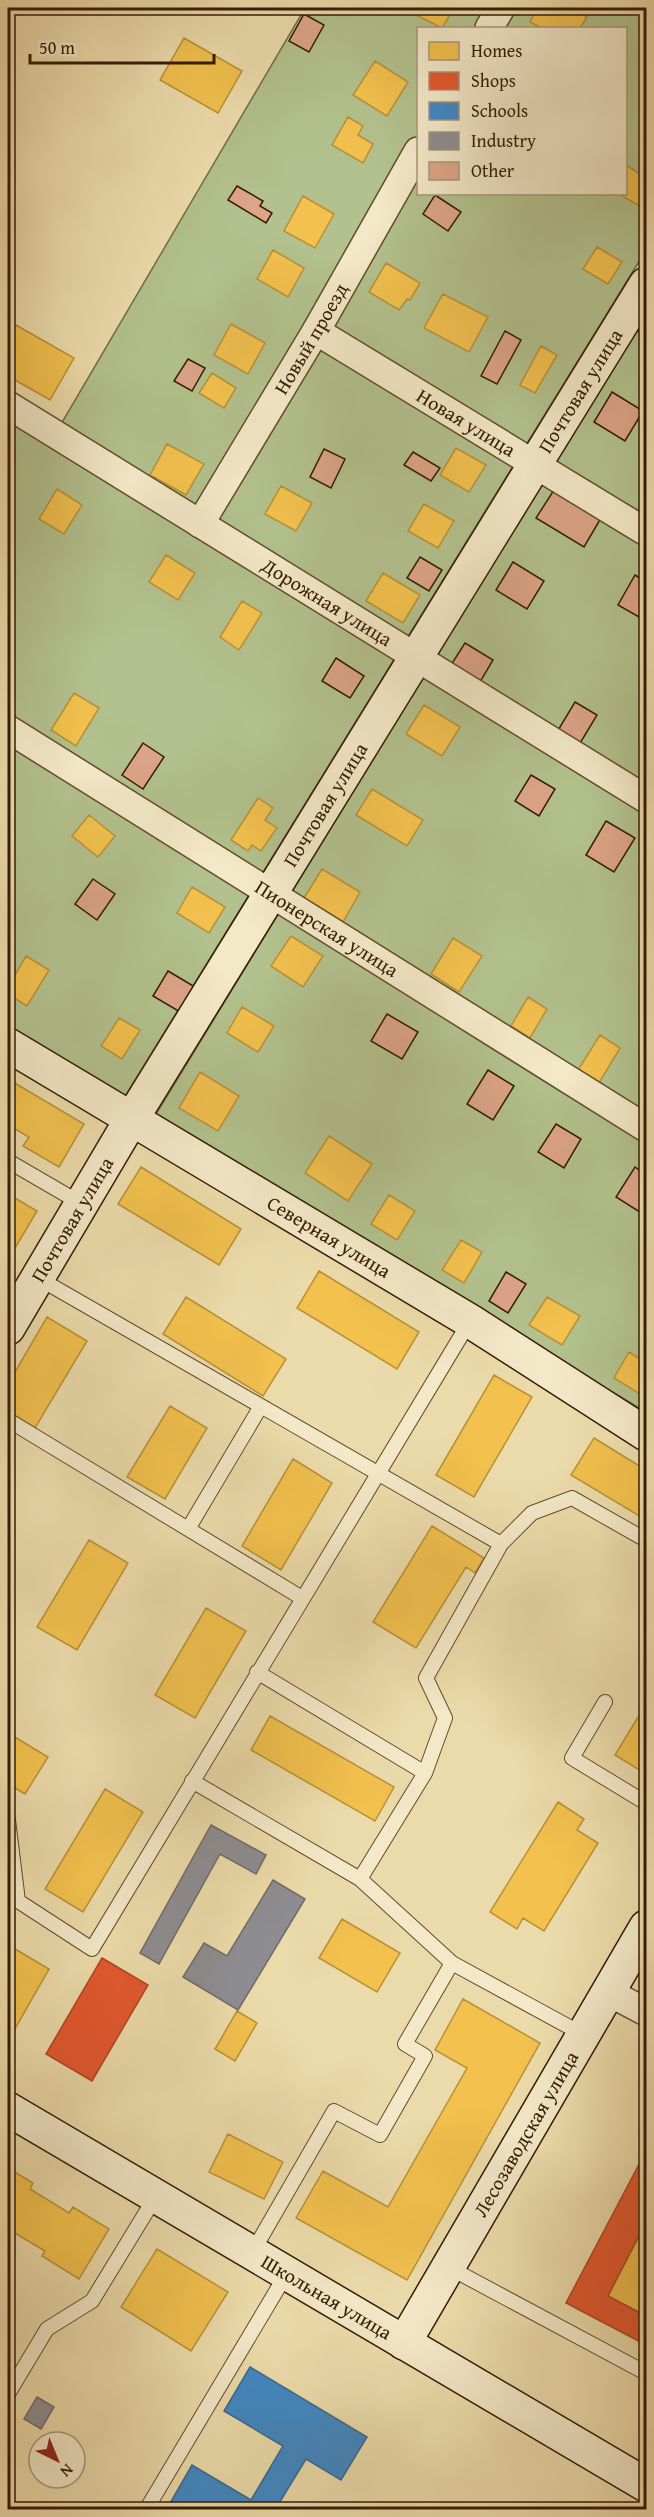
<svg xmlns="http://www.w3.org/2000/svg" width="654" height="2517" font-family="'Gentium Book Plus',serif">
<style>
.green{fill:#b2c18d;stroke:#726e46;stroke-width:1.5;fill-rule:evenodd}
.homes{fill:#f2c14e;stroke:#b99037;stroke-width:1.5}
.shops{fill:#e4572e;stroke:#af4520;stroke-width:1.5}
.schools{fill:#3f88c5;stroke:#3b688a;stroke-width:1.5}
.industry{fill:#8d8d92;stroke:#726b66;stroke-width:1.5}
.building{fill:#dca488;stroke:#331c00;stroke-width:1.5}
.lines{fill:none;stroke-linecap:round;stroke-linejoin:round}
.lane-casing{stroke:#614c2a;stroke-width:16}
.street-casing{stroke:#614c2a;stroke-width:30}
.secondary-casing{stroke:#331c00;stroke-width:36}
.lane{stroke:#f3e8c8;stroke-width:14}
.street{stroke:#f3e8c8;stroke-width:27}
.secondary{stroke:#f3e8c8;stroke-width:33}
.labels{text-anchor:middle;stroke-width:6;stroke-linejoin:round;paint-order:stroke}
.street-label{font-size:20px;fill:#331c00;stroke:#f3e8c8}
</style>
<rect width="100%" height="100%" fill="#ecdbaa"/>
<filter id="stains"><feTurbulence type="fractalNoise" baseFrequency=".00333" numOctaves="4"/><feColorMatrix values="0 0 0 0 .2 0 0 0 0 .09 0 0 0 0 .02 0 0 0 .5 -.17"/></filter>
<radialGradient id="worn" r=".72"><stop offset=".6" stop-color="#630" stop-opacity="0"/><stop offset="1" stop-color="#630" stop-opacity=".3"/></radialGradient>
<path class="green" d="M305,8h341v242l-522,848 -116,-69v-611l42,25zM418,28h208v166h-208z
M646,312v1100l-493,-293z"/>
<path class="homes" d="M417,8h37l-12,20 -28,-14z
M538,8h32l17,9 -7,11h-38l-12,-6z
M184,38l58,33 -24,42 -58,-33z
M375,61l33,21 -21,34 -34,-21z
M348,117l15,9 -5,9 15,9 -10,19 -31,-18z
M626,165l20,13v32l-27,-16h7z
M303,196l31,18 -19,34 -31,-17z
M597,247l25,15 -14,22 -25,-15z
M273,250l31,18 -16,29 -31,-18z
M386,263l34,20 -10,17 -3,-1 -8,11 -30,-18z
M443,294l45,23 -19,35 -45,-24z
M231,324l34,19 -17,31 -34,-19z
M16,325l58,33 -24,42 -42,-24v-36z
M541,346l16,9 -22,38 -15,-8z
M212,373l24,15 -12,20 -25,-15z
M167,444l37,20 -18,31 -36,-20z
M456,448l30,17 -17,27 -29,-17z
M281,486l31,17 -16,28 -31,-17z
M57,489l25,16 -18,29 -25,-15z
M424,504l30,17 -16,27 -30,-17z
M166,555l29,18 -17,27 -29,-18z
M383,573l37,22 -17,28 -37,-22z
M242,601l20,12 -23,37 -19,-13z
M74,693l25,15 -23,38 -25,-16z
M424,705l36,22 -18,29 -36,-22z
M372,789l51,31 -16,26 -51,-31z
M258,798l15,10 -8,12 12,8 -16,23 -9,-6 -4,6 -17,-11z
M89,815l26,21 -17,21 -26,-21z
M322,869l38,23 -17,30 -39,-24z
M192,887l33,20 -16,26 -32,-20z
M291,936l32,20 -20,31 -32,-21z
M453,938l29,18 -23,36 -28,-18z
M26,956l23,14 -22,36 -19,-12v-7z
M528,997l19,12 -17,29 -19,-12z
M242,1007l32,19 -16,26 -31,-19z
M119,1018l21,12 -18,29 -21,-13z
M600,1035l20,13 -21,35 -21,-13z
M200,1072l39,24 -21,35 -39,-23z
M8,1079l76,45 -25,43 -36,-21 6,-9 -21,-12z
M329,1136l43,28 -24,37 -43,-28z
M141,1167l100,62 -22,36 -101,-61z
M8,1194l29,17 -29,49z
M389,1195l26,16 -18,29 -26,-16z
M461,1240l21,12 -18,31 -22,-13z
M319,1271l100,61 -22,37 -100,-61z
M186,1297l100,62 -23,37 -100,-62z
M547,1297l33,19 -18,29 -33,-20z
M47,1317l40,24 -52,87 -27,-17v-27z
M629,1352l17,11v21l-6,10 -26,-16z
M494,1375l38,22 -58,100 -38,-22z
M170,1406l37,22 -42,71 -38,-22z
M594,1438l52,32v50l-75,-45z
M293,1459l39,24 -51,87 -39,-24z
M432,1526l52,32 -9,15 -9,-6 -50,81 -43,-26z
M89,1540l39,23 -51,87 -40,-23z
M206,1608l40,23 -51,87 -40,-23z
M646,1704v70l-31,-19z
M270,1716l124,71 -19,34 -124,-71z
M8,1733l40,24 -23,37 -17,-10z
M105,1789l38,23 -60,100 -38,-23z
M558,1802l26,17 -7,11 21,13 -54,88 -21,-13 -6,11 -27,-17z
M342,1919l58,34 -23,39 -58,-34z
M10,1946l39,23 -41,72v-91z
M463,1999l77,44 -133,237 -111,-62 27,-47 65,36 79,-139 -32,-18z
M237,2011l20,12 -22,38 -20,-12z
M228,2134l55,28 -19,37 -55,-27z
M8,2168l25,15 -3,6 39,24 4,-6 36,22 -30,50 -37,-23 3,-5 -37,-22z
M646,2222v94l-38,-20z
M157,2249l71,43 -37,59 -70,-44z"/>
<path class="shops" d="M102,1958l46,27 -56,96 -46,-27z
M646,2151v71l-38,74 38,20v29l-80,-42z"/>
<path class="schools" d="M250,2367l117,70 -26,43 -35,-21 -31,51h-109l26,-45 59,35 32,-54 -59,-35z"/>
<path class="industry" d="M211,1825l55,30 -10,19 -36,-20 -61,110 -19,-11z
M273,1880l32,19 -67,111 -55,-33 21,-34 23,13z
M37,2397l17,10 -13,22 -17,-10z"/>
<path class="building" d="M304,14l20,11 -15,27 -20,-11z
M237,186l26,15 -3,5 12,7 -6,10 -38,-23z
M435,195l26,17 -13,19 -25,-17z
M646,312v25l-10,-7z
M505,331l16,9 -24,44 -16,-8z
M188,359l17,9 -13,23 -18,-10z
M612,392l31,19 -18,30 -31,-19z
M324,449l21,10 -14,29 -21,-11z
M413,452l27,16 -9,13 -27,-16z
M554,490l47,28 -17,29 -48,-29z
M420,557l22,13 -13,21 -22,-13z
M513,562l31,19 -17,28 -31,-19z
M635,575l11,7v39l-28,-16z
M465,643l28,17 -13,22 -29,-17z
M336,658l28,18 -14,22 -28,-17z
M575,702l22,13 -18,30 -22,-13z
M143,743l21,14 -21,32 -21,-14z
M531,775l24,14 -16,27 -24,-15z
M606,821l29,17 -21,34 -28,-17z
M93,879l22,15 -18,26 -22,-16z
M168,971l27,16 -15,25 -27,-16z
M387,1014l31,18 -16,27 -31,-18z
M488,1070l26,16 -21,34 -26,-16z
M556,1124l25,15 -17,29 -26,-16z
M635,1167l11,8v41l-30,-19z
M506,1272l20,12 -18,29 -19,-12z"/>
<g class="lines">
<defs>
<path id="lane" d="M8,1161l74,43
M38,1278l463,266
M8,1420l294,178
M188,1529l73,-123
M257,1672l168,101 -65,106 92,84
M605,1702l-33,56 74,45
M425,1773l20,-55 -19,-40 75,-134 31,-31 40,-15 74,42
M192,1781l168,98
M8,1820l10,81 74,48 378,-628
M252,2253l82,-142 46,24 45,-79 -20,-12 47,-81 132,72
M448,2267l198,106
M8,2394l39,-65 45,-28 64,-105
M146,2510l141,-237"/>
<g id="street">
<path d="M489,28l12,-20"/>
<path id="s1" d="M316,331l330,201"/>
<path id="s2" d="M8,405l638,394"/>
<path id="s3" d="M200,524l116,-193 102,-180"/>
<path id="s4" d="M8,729l638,399"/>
<path d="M608,1992l38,20"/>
</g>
<g id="secondary">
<path id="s5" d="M8,1045l462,276 176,113"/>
<path id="s6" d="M8,1328l123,-208 515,-836"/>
<path id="s7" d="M8,2109l638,376"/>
<path id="s8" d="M404,2343l242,-416"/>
</g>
</defs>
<use href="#lane" class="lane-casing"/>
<use href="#street" class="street-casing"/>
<use href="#secondary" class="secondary-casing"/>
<use href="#lane" class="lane"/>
<use href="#street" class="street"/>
<use href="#secondary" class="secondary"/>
</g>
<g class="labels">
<g class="street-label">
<text dy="7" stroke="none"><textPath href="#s3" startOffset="216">Новый проезд</textPath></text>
<text dy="7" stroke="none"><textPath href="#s6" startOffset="1098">Почтовая улица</textPath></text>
<text dy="7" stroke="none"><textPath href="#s1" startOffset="176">Новая улица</textPath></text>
<text dy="7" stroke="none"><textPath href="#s2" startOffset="375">Дорожная улица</textPath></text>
<text dy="7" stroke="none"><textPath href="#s6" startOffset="612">Почтовая улица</textPath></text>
<text dy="7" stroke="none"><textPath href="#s4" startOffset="376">Пионерская улица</textPath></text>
<text dy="7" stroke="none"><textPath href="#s6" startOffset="126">Почтовая улица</textPath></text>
<text dy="7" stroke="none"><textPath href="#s5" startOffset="374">Северная улица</textPath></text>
<text dy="7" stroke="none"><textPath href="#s8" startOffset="242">Лесозаводская улица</textPath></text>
<text dy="7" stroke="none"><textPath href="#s7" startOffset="370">Школьная улица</textPath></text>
</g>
</g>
<rect width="654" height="2517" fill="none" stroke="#ecdbaa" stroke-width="30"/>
<rect x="9" y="9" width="636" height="2499" fill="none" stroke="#331c00" stroke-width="3"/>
<rect x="15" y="15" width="624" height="2487" fill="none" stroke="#331c00" stroke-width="1.5"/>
<rect x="417" y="27" width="210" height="168" fill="#f3e8c8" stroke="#a69678" stroke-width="1.5"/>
<rect x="429" y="42" width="30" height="18" fill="#f2c14e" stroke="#a69678" stroke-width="1.5"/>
<text x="471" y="57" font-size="18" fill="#331c00">Homes</text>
<rect x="429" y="72" width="30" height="18" fill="#e4572e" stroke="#a69678" stroke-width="1.5"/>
<text x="471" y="87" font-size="18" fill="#331c00">Shops</text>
<rect x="429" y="102" width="30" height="18" fill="#3f88c5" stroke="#a69678" stroke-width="1.5"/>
<text x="471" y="117" font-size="18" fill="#331c00">Schools</text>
<rect x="429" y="132" width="30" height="18" fill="#8d8d92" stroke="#a69678" stroke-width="1.5"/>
<text x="471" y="147" font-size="18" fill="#331c00">Industry</text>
<rect x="429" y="162" width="30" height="18" fill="#dca488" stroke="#a69678" stroke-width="1.5"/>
<text x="471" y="177" font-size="18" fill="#331c00">Other</text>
<g transform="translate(57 2460) rotate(137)"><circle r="28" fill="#f3e8c8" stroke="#a69678" stroke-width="1.5"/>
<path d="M0-4.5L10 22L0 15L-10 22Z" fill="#8f2418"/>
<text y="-9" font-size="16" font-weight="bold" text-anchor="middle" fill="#331c00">N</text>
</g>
<path d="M30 54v9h184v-9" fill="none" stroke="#331c00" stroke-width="3"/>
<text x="39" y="54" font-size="18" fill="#331c00" stroke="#f3e8c8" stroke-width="4.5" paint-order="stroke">50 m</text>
<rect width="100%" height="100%" filter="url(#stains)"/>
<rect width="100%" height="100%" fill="url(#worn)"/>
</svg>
